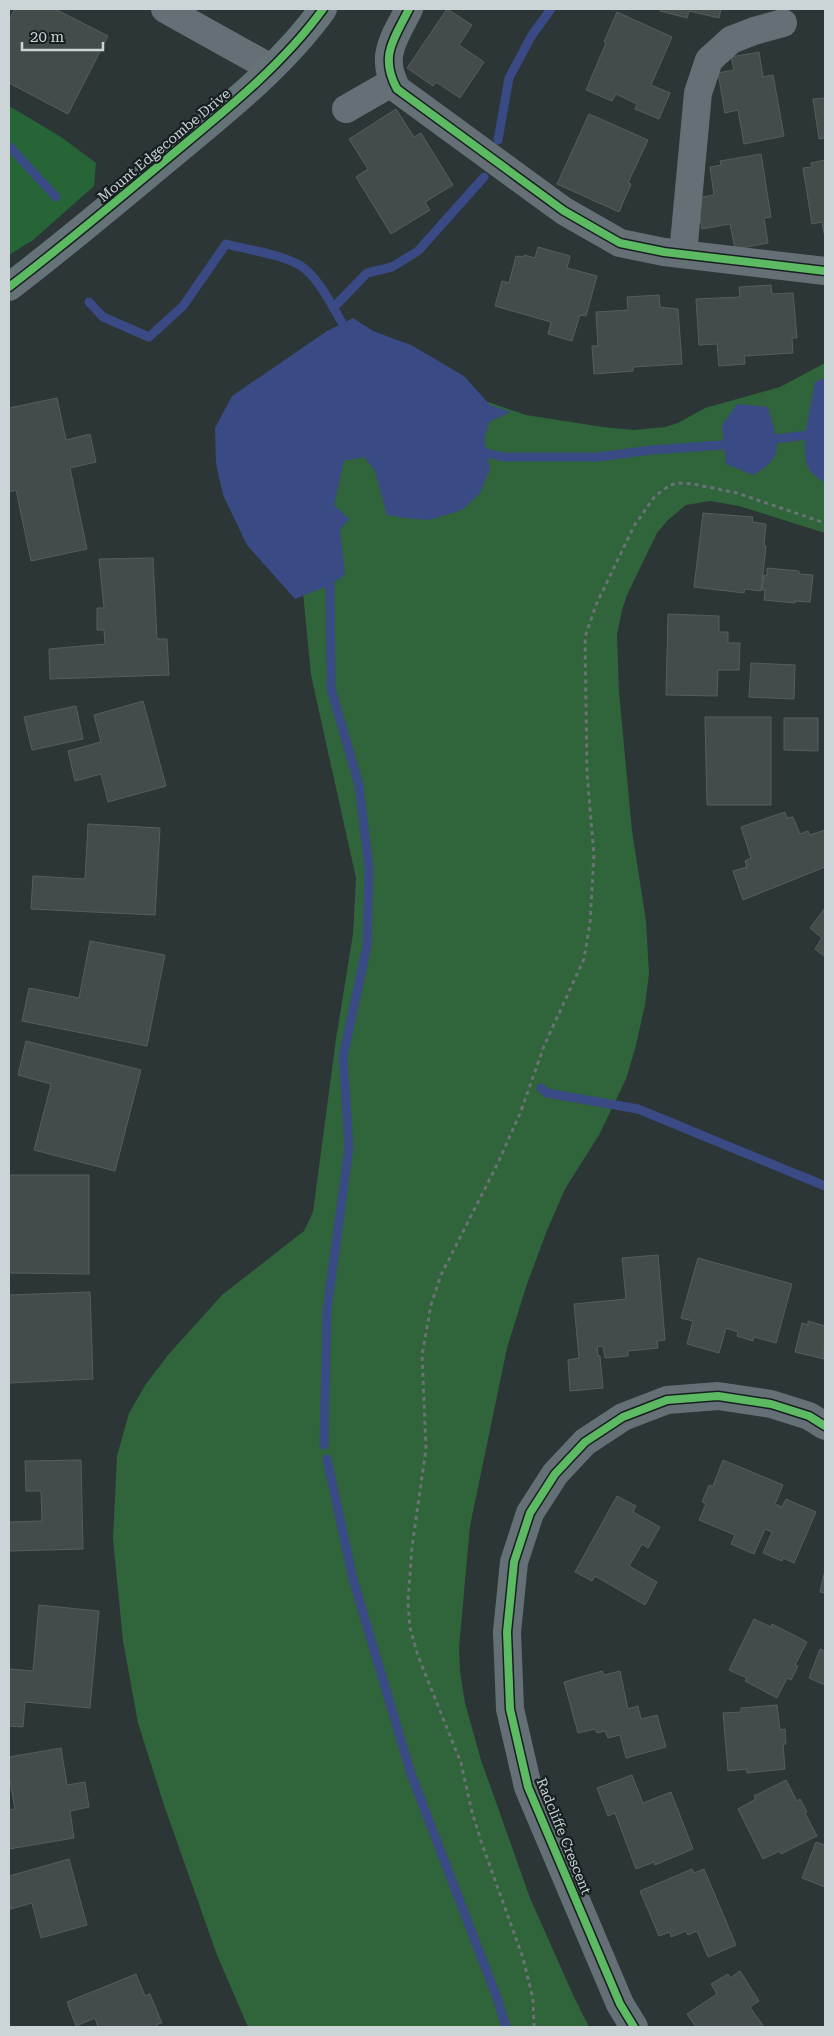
<svg xmlns="http://www.w3.org/2000/svg" width="834" height="2036" font-family="'Roboto Serif',serif">
<style>
.green{fill:#30643b}
.forest{fill:#266536}
.water{fill:#394a85}
.lines{fill:none;stroke-linecap:round;stroke-linejoin:round}
.stream{stroke:#394a85;stroke-width:9}
.building{fill:#444c4b;stroke:#555e5d}
.path{stroke:#697276;stroke-width:3;stroke-dasharray:4 4;stroke-linecap:butt}
.street{stroke:#657076;stroke-width:28}
.secondary{stroke:#657278;stroke-width:28}
.cycleway-casing{stroke:#171f20;stroke-width:11}
.cycleway{stroke:#5cba63;stroke-width:8}
.labels{text-anchor:middle;stroke-width:4.5;stroke-linejoin:round;paint-order:stroke}
.street-label{font-size:14px;fill:#cbd5d7;stroke:#171f20}
</style>
<rect width="100%" height="100%" fill="#2c3637"/>
<path class="green" d="M825,363v170l-86,-27 -29,-5 -24,4 -18,15 -11,13 -30,62 -5,15 -5,25 2,57 13,139 14,90 3,53 -4,31 -10,44 -9,30 -27,56 -34,54 -19,44 -19,51 -20,64 -37,178 -11,122 1,24 5,31 16,57 49,138 44,99 15,30h-341l-31,-72 -53,-150 -26,-82 -15,-82 -10,-102 4,-83 12,-43 17,-29 22,-29 54,-60 82,-64 9,-19 23,-173 17,-105 3,-56 -45,-203 -11,-113 -22,-104 175,-68 73,25 77,12 31,3 31,-3 13,-4 27,-15 75,-21z"/>
<path class="forest" d="M9,106l52,31 35,26 -2,23 -61,54 -24,15z"/>
<path class="water" d="M353,318l20,13 38,14 53,31 26,29 21,7 -22,10 -5,17 6,30 -10,24 -18,17 -33,10 -24,-2 -18,-3 -12,-44 -11,-14 -20,4 -10,44 15,14 -9,11 5,45 -15,10 -35,14 -48,-54 -24,-50 -7,-31 -1,-36 17,-32 95,-65z
M825,378v105c-6,-4 -14,-9 -17,-16 -9,-17 4,-65 7,-85z
M737,404l31,3c8,33 21,48 -15,68l-27,-11 -4,-39z"/>
<g class="lines">
<path class="stream" d="M498,140l11,-62 23,-43 19,-26
M9,146l47,51
M89,302l14,15 46,20 34,-31 43,-62c22,6 55,10 75,22 19,12 35,48 47,67
M333,308l34,-35 25,-6 26,-16 66,-74
M766,440l59,-7
M475,450l28,7h94l54,-7 85,-6
M541,1088l6,5 91,16 187,77
M324,1445l3,-135 22,-163 -6,-90 24,-111 2,-77 -10,-84 -28,-96 -1,-104
M327,1459l26,120 58,195 86,224 9,29"/>
</g>
<path class="building" d="M15,9h40l53,27 -40,78 -59,-31v-63z
M447,9l25,16 -13,20 25,17 -24,36 -24,-16 -3,4 -26,-18z
M661,9h60l-2,9 -30,-7 -2,7 -27,-7z
M617,12l55,25 -21,48 19,8 -11,26 -24,-10 2,-5 -21,-10 -4,7 -26,-11 20,-47 -2,-1z
M759,52l4,25 10,-2 11,61 -40,8 -6,-34 -13,3 -7,-40 16,-3 -3,-13z
M825,98v40l-6,1 -6,-40z
M396,109l18,28 7,-4 32,52 -28,17 5,8 -39,24 -35,-57 12,-8 -19,-30z
M589,114l59,26 -20,43 3,1 -12,28 -62,-28z
M761,154l10,63 -7,1 4,25 -33,6 -5,-25 -28,5 -5,-31 17,-3 -4,-28 11,-2 -1,-4z
M825,160v78l-3,-16 -10,2 -9,-56 9,-1 -1,-4z
M538,247l32,9 -3,12 30,8 -11,40 -6,-1 -8,26 -24,-7 3,-12 -56,-16 7,-25 7,2 7,-27 8,1v-2l11,3z
M771,285l1,9 21,-1 4,45h-5l1,15 -49,3 1,8 -26,2 -2,-22 -18,1 -3,-46 44,-2 -1,-10z
M659,295l1,12 18,2 4,55 -49,3v4l-39,3 -2,-28h6l-2,-34 32,-2 -1,-13z
M57,398l9,42 24,-6 6,28 -26,6 17,81 -56,12 -15,-71 -7,2v-84z
M703,513l50,4 -1,5 14,2 -2,22h2l-5,45 -16,-2 -1,4 -50,-6z
M153,558l4,81h10l2,36 -119,4 -1,-30 56,-5 -1,-14h-7v-22h7l-5,-49z
M767,568l32,3v3l14,1 -3,27 -15,-1v2l-31,-3 1,-10h-3l2,-15 3,1z
M668,614l51,2v16h9v11h12l-1,27h-21l-1,26 -51,-1z
M751,663l44,2 -1,34 -45,-2z
M143,701l23,85 -58,16 -7,-28 -26,7 -7,-30 33,-9 -7,-27z
M76,706l7,33 -51,11 -8,-33z
M705,717h66v88h-64z
M784,718h34v33l-34,-1z
M785,812l2,6 6,-1 7,17 8,-3 2,4 15,-5v37l-82,33 -10,-29 14,-4 -2,-6 6,-3 -10,-31z
M88,824l72,4 -5,87 -124,-6 2,-33 52,3z
M825,908v49l-10,-8 7,-11 -12,-10z
M90,941l75,14 -18,91 -125,-25 7,-33 50,10z
M26,1041l115,29 -26,101 -81,-21 17,-66 -33,-9z
M9,1175h80v99l-80,-1z
M658,1255l7,85 -8,1 1,7 -30,3v5l-23,2 -2,-12 -6,1 1,9h2l3,32 -33,3 -2,-31 11,-2 -5,-54 52,-5 -4,-41z
M698,1258l94,26 -16,59 -22,-6 -1,4 -16,-5 1,-4 -12,-4 -7,25 -32,-9 6,-23 -12,-3z
M90,1292l3,87 -84,4v-88z
M808,1321l17,5 -1,33 -29,-7 7,-29 6,2z
M81,1460l2,89 -74,2v-29l33,-1 -1,-30h-15l-1,-30z
M723,1460l60,25 -8,19 7,3 4,-8 30,13 -22,51 -11,-5 -1,3 -19,-8 9,-21 -7,-3 -11,25 -23,-10 4,-9 -36,-15 7,-16 -4,-2 7,-17 4,1z
M617,1496l19,10 -3,6 27,15 -12,21 -6,-4 -13,22 28,16 -12,23 -50,-29 -3,5 -17,-9z
M825,1570v23l-5,-1z
M39,1605l60,6 -9,97 -65,-6 -2,25 -14,-1v-57l24,2z
M754,1619l17,8 1,-3 35,18 -12,23 3,1 -7,14 -4,-2 -10,20 -32,-17 2,-3 -18,-8z
M820,1649l5,2v34l-16,-7z
M602,1671l2,4 16,-4 8,38 10,-3 3,13 16,-4 9,32 -40,11 -6,-23 -12,3 -3,-7 -8,2 -2,-4 -17,4 -14,-51z
M777,1705l3,25 5,-1 1,15h-3l2,25 -38,4v-4l-19,2 -5,-58 18,-1v-4z
M61,1748l6,37 18,-3 4,25 -19,4 4,27 -65,11v-39l6,-1 -6,-34v-18z
M632,1775l11,28 28,-11 22,57 -38,16 -1,-3 -18,7 -21,-56 -7,3 -11,-28z
M786,1780l11,21 3,-2 7,13 -2,1 12,23 -36,18 -1,-3 -17,8 -25,-50 18,-10 -2,-3z
M816,1842l9,3v42l-23,-9z
M69,1859l18,66 -46,13 -9,-35 -21,6 -2,-9v-24z
M692,1869l2,4 10,-4 32,76 -28,12 -11,-26 -9,4 -2,-4 -15,6 -1,-5 -11,4 -19,-45z
M740,1971l19,30 -9,6 14,20h-68l-9,-13 30,-20 -6,-10 17,-10 2,4z
M136,1974l9,22 5,-2 12,29 -5,1 1,3h-60l-3,-9 -19,8 -9,-24z"/>
<g class="lines">
<path class="path" d="M534,2027l-1,-28 -10,-41 -41,-114 -10,-32 -11,-49 -43,-107 -8,-28 -2,-26 4,-55 14,-98 -4,-94 9,-50 10,-30 57,-112 23,-52 23,-65 40,-87 6,-36 4,-68 -7,-82 -2,-136 11,-32 38,-79 21,-30 15,-11 10,-2 13,1 44,9 88,30"/>
<path class="street" d="M165,9l106,59
M409,9c-15,30 -30,47 -12,80l167,122 56,32 44,9 161,19
M346,109l47,-27
M683,254l15,-161 11,-33 22,-20 23,-9 29,-8
M634,2027l-14,-23 -92,-217 -18,-78 -3,-77 7,-70 16,-49 25,-39 30,-32 38,-25 44,-17 51,-4 53,8 38,12 16,10"/>
<path class="secondary" d="M9,287c54,-41 106,-85 159,-129 54,-45 113,-91 155,-149"/>
<defs>
<path id="cycleway" d="M409,9c-15,30 -30,47 -12,80l167,122 56,32 44,9 161,19
M9,287c54,-41 106,-85 159,-129 54,-45 113,-91 155,-149
M634,2027l-14,-23 -92,-217 -18,-78 -3,-77 7,-70 16,-49 25,-39 30,-32 38,-25 44,-17 51,-4 53,8 38,12 16,10"/>
</defs>
<use href="#cycleway" class="cycleway-casing"/>
<use href="#cycleway" class="cycleway"/>
</g>
<g class="labels">
<g class="street-label">
<text transform="translate(164 145) rotate(-40)" y="5">Mount Edgecombe Drive</text>
<text transform="translate(564 1836) rotate(68)" y="5">Radcliffe Crescent</text>
</g>
</g>
<rect width="834" height="2036" fill="none" stroke="#cbd5d7" stroke-width="20"/>
<path d="M22 42v8h81v-8" fill="none" stroke="#cbd5d7" stroke-width="2.5"/>
<text x="30" y="42" font-size="15" fill="#cbd5d7" stroke="#171f20" stroke-width="4" paint-order="stroke">20 m</text>
</svg>
